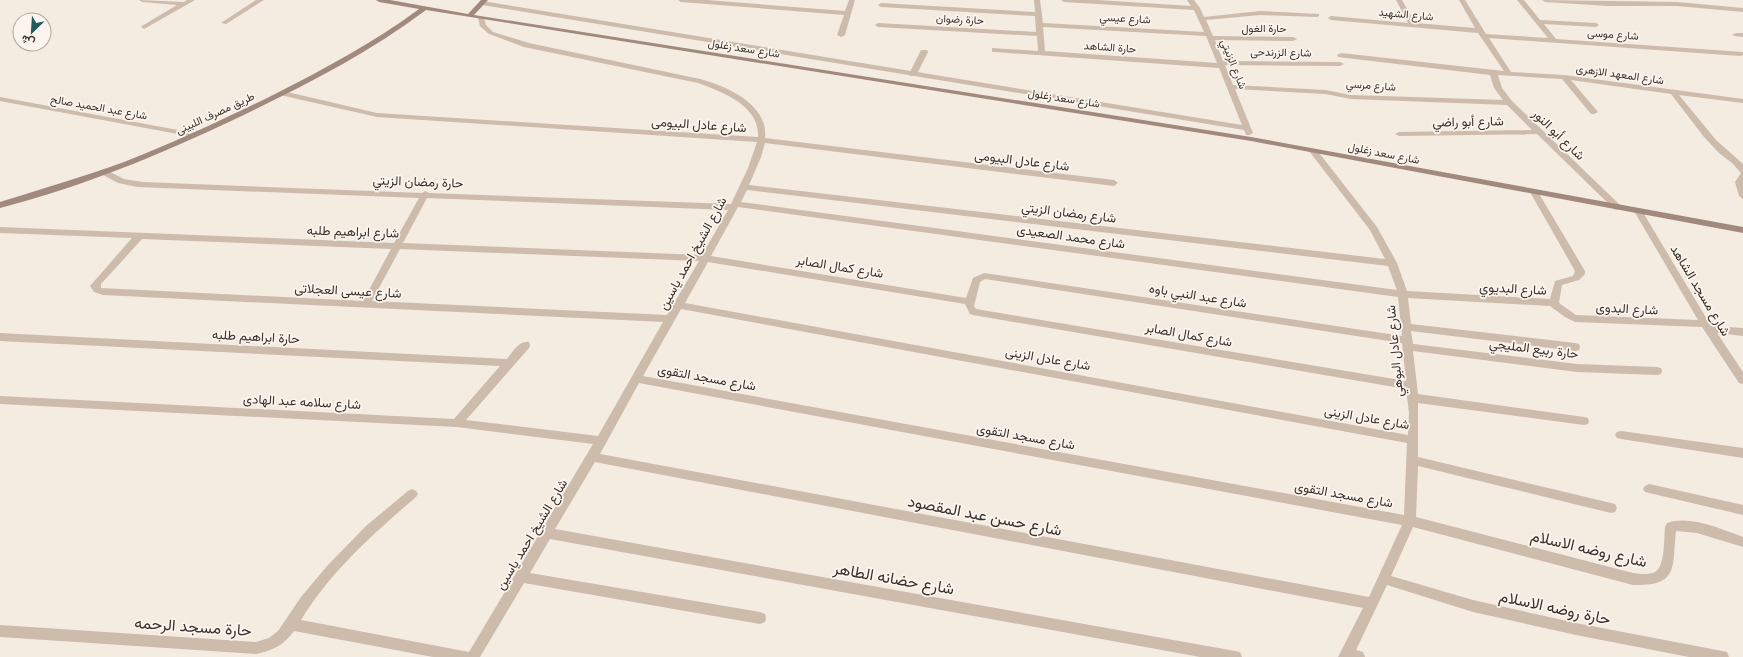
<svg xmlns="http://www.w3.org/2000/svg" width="1743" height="657" font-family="Raleway,Vazirmatn,sans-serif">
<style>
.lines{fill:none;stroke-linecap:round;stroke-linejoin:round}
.lane{fill:#cdbbac;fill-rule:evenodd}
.street{fill:#cdbbac;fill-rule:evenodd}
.secondary{fill:#a18a7d;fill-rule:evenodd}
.labels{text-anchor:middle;stroke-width:3.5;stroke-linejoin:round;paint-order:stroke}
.far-street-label{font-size:11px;fill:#3b302b;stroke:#fbf5ee}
.street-label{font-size:13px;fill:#3b302b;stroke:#fbf5ee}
.near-street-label{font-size:16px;fill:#3b302b;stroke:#fbf5ee}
</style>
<rect width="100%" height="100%" fill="#f4ebe1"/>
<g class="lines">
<path class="lane" d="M921,50h6l1,2 -12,24h-6l-1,-2z"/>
<path class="street" d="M139,0l45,2 3,-2h8l-51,29 -3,-2 1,-1 35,-21 -35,-3z
M256,0h8l-38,24 -5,-1z
M678,0h29l138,11 4,-11h6l-10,35 -4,2 -4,-2 7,-20 -163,-13z
M1034,0h6l3,23 161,9 -10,-22 -130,-8 -3,-2h36l94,6 -4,-6h7l6,8 4,9 56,-6 59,3v2l-2,1 -57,-2 -54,5 7,16 80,1 4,2 -4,2 -78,-1 8,21 117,1 4,2 -4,2 -115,-1 8,20 92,5 26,5 152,5 -9,-12 -4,-13 -152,-18 -1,-2 4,-2 163,18 -26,-38 -147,-13 -3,-2 3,-2 77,7 -12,-23h6l13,23 60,5 -16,-28h6l21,34 62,4 -31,-38h7l16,20 56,3 3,2 -3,2 -52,-3 12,15 187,13v3l-3,1 -251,-18 22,34 53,3 179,24v4l-64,-8 37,45 27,24v35l-4,-3 -4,-14 6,-9 -9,-10 -13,-10 -15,-16 -33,-43 -100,-14 27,32 -4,2h-3l-29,-35 -64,-4 4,13 10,13 108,104 1,2 -4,3 -3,-1 -77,-75 -138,2 -4,-2 4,-2 133,-2 -25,-25 -156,-6 -26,-5 -90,-5 18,44 -4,2h-3l-2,-5 -762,-125 -3,-2 3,-2 760,124 -23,-57 -224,-16h-3v-4l46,3 -1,-15 -159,-9 -3,-2 3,-2 158,9 -1,-16 -154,-9 -3,-2 3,-2 154,9zM1043,27l163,9 11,27 -172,-12z
M1542,0l135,2 66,6v4l-66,-6h-69l-63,-4z
M481,16l3,2 2,7 7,7 36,11 171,36c27,7 69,26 65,59l349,42 4,3 -4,3 -349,-43 -4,14 -12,28 636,74 -15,-29 -61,-79 4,-2h3l61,78 20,36 10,28 143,8 5,-18 18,-5 2,-5 -45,-79 4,-3 4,3 47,79v3l-6,6 -17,5 -3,18 17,12 122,5 -64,-109 4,-3 3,1 70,117 32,2v8l-26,-3 26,39v12l-4,-1 -37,-56 -127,-5 -10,-5 -15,-11 -142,-8 3,26 164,19 4,1 1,3 -1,3 -4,1 -164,-20 2,13 164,20 80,3 4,1 1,3 -1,3 -4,1 -80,-3 -164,-21 5,43 166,23 4,1 1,3 -1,3 -4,1 -166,-22v54l193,46 4,1 2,4 -2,4 -4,1 -193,-47 -2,51 217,56c7,1 16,2 22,-1 10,-5 9,-34 10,-45l2,-4c24,-8 53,6 76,14v10l-46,-14 -21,-2c-4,37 3,55 -43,54l-220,-58 -22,49 82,24 103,23 146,28 5,1 2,5h-40l-113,-22 -103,-23 -86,-27 -31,65 7,2 2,5h-27l25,-49 -768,-146 -40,67 680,122 5,1 2,5h-42l-650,-118 -20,34 230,39 5,2 1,4 -1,4 -5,2 -236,-41 -44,74h-47l-139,-26c-10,14 -22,20 -38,23l-256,-17v-12l256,17 13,-4 9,-7 23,-34 27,-32 38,-39 42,-35 4,-2 4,2 2,3 -2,3c-42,36 -86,75 -115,123l168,32 124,-208 -136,-17 -457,-23v-8l454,23 46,-53 -500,-25v-8l507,26c5,-6 12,-19 22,-17l1,3 -1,3 -63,72 132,16 65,-114 -560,-27 -9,-3 -4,-6 42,-48 -132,-5v-6l394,16 25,-45 -282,-11 -19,-4 -17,-9 -1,-2 4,-3 20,10 19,3 279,11 3,-2 4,2 302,11 17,-36 9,-26 -380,-25 -97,-22 -1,-2 4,-2 94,22 381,24c2,-31 -35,-45 -60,-54l-174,-36 -35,-13 -9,-8 -2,-8zM747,190l641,76 9,24 -656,-88zM427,198l301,12 -26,45 -299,-12zM738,207l660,90 4,39 -418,-63 -11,5 -7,20 -255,-42zM142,239l249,10 -28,52 -262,-13v-4zM400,249l299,12 -32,54 -295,-14zM708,262l257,42 5,10 3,1 433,74 3,24 -1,22 -723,-132zM985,279l417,64 4,38 -430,-72 -2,-3 6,-24zM681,309l726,134 -3,72 -761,-139zM639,383l763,142 -33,72 -769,-143z
M1736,33h7v4l-9,-1 -2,-1z
M0,97l194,36 4,2 -4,2 -194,-36z
M1621,431l122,17v10l-122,-19 -4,-1 -2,-3 2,-3z
M1649,484l94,21v10l-98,-23 -2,-3 2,-3z"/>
<path class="secondary" d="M376,0h14l78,14 13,-14h7l-14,15 777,122 492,90v6l-492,-92 -825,-131c-53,40 -111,70 -170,99 -82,40 -167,76 -256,99v-6c41,-13 83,-25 124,-40 51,-20 100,-43 149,-67 51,-26 100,-52 146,-86l-40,-7z"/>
</g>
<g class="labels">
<g class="far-street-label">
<text transform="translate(1406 14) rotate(5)" y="4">شارع الشهيد</text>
<text transform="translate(1125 18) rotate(3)" y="4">شارع عيسي</text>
<text transform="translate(960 19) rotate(3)" y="4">حارة رضوان</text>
<text x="1264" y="32">حارة الغول</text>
<text transform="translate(1613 34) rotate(4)" y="4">شارع موسى</text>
<text transform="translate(1110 47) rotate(4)" y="4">حارة الشاهد</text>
<text transform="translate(744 48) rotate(9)" y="4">شارع سعد زغلول</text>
<text transform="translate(1281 52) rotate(1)" y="4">شارع الزرندحى</text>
<text transform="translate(1234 64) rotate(68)" y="4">شارع الزنيتي</text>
<text transform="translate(1620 74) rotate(8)" y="4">شارع المعهد الازهرى</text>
<text transform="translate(1371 85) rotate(4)" y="4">شارع مرسي</text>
<text transform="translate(1064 98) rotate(9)" y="4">شارع سعد زغلول</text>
<text transform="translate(99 107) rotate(10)" y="4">شارع عبد الحميد صالح</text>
<text transform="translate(215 113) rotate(-25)" y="4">طريق مصرف اللبينى</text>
<text transform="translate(1384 153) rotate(11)" y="4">شارع سعد زغلول</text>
</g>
<g class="street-label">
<text transform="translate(1468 121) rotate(-1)" y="5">شارع أبو راضي</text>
<text transform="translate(699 124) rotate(4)" y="5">شارع عادل البيومى</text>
<text transform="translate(1559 134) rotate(44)" y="5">شارع أبو النور</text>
<text transform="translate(1022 160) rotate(7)" y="5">شارع عادل البيومى</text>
<text transform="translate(418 181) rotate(2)" y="5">حارة رمضان الزيتي</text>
<text transform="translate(1069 212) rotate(7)" y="5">شارع رمضان الزيتي</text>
<text transform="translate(353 231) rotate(2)" y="5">شارع ابراهيم طلبه</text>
<text transform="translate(1071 236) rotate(8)" y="5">شارع محمد الصعيدى</text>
<text transform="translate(692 253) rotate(-61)" y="5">شارع الشيخ احمد ياسين</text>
<text transform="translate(840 266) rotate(9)" y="5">شارع كمال الصابر</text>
<text transform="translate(1513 288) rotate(3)" y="5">شارع البديوي</text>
<text transform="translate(348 290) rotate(3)" y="5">شارع عيسى العجلاتى</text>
<text transform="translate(1701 290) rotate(59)" y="5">شارع مسجد الشاهد</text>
<text transform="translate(1198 295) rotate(9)" y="5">شارع عبد النبي باوه</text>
<text transform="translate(1627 308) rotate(3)" y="5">شارع البدوى</text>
<text transform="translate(1189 334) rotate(10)" y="5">شارع كمال الصابر</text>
<text transform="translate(256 336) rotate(3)" y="5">حارة ابراهيم طلبه</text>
<text transform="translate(1534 348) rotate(7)" y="5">حارة ربيع المليجي</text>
<text transform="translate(1394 351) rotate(-95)" y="5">شارع عادل البوهي</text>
<text transform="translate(1048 358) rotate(10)" y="5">شارع عادل الزينى</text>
<text transform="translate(707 377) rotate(10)" y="5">شارع مسجد التقوى</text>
<text transform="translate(302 401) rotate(3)" y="5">شارع سلامه عبد الهادى</text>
<text transform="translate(1367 417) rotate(10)" y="5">شارع عادل الزينى</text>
<text transform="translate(1026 436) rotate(10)" y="5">شارع مسجد التقوى</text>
<text transform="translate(1344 494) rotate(10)" y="5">شارع مسجد التقوى</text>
<text transform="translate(531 534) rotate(-59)" y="5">شارع الشيخ احمد ياسين</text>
</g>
<g class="near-street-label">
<text transform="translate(985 515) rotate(11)" y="6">شارع حسن عبد المقصود</text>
<text transform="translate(1589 548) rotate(13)" y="6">شارع روضه الاسلام</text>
<text transform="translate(894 578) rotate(10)" y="6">شارع حضانه الطاهر</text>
<text transform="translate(1555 607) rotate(12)" y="6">حارة روضه الاسلام</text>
<text transform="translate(193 626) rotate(4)" y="6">حارة مسجد الرحمه</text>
</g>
</g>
<g transform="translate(32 32) rotate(205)"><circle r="19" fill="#fbf5ee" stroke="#aea6a0"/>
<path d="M0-3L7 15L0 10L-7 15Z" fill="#1f5a5e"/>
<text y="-6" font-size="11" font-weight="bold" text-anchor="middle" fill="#3b302b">ش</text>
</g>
</svg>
